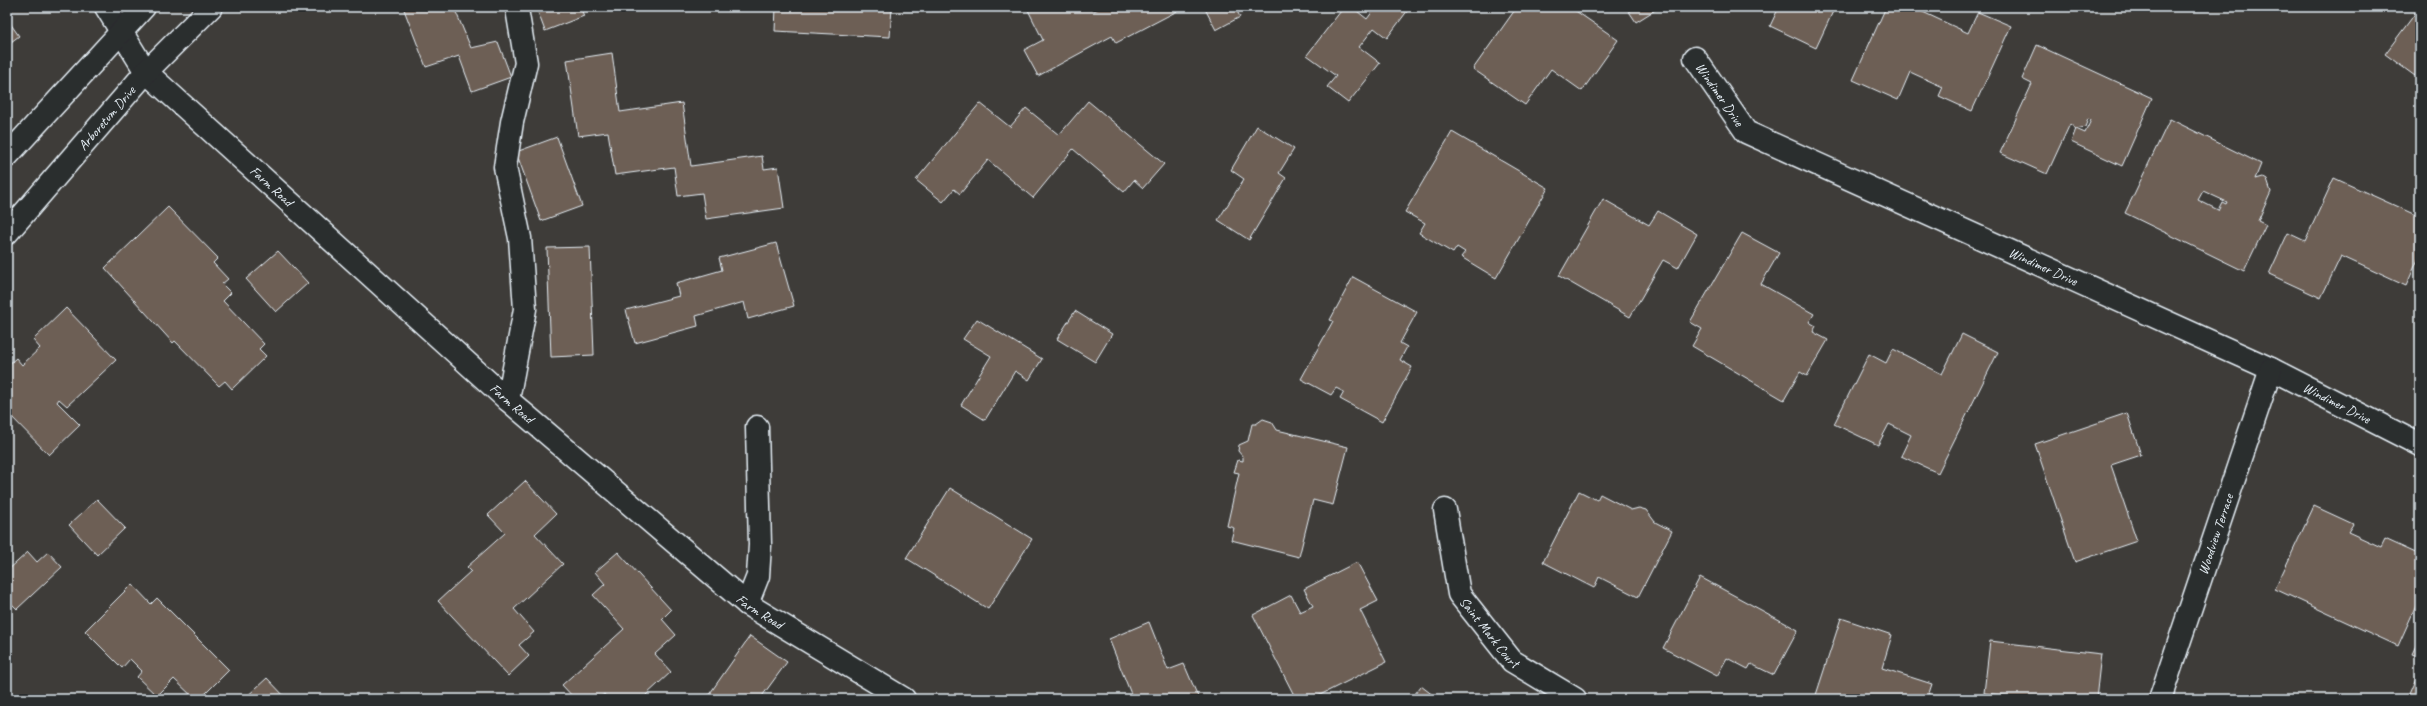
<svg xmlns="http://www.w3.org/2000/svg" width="2427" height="706" font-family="Caveat,sans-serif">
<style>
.building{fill:#6d5e54;stroke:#e8f1f8;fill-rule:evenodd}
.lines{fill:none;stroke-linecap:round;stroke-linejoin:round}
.minor-casing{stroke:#e8f1f8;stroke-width:25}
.minor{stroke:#2a2d2e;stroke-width:22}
.labels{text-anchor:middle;stroke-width:3.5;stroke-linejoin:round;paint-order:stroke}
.street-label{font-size:14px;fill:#e8f1f8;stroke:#2a2d2e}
</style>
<rect width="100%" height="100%" fill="#3e3c39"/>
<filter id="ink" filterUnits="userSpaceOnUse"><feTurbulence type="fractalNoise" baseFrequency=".025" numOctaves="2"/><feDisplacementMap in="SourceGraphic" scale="8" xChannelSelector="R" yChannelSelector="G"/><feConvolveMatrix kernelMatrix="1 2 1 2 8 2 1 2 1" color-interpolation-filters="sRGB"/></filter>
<g filter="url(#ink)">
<path class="building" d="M403,7h68l-15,5 15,36 27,-6 13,35 -39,14 -13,-35 -33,11z
M536,7h44l4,9 -39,15z
M776,7h116l-2,30 -115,-6z
M1029,7h63l2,4 8,-4h83l-69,36 -4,-7 -74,40 -14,-26 19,-10 -16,-32z
M1204,7h31l5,10 -24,13z
M1344,7h8l15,12 9,-12h28l4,3 -21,28 -13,-10 -15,19 21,16 -32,40 -21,-16 9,-11 -29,-21z
M1517,7h53l48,33 -36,51 -31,-22 -26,36 -52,-36z
M1626,7h34l-24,15z
M1779,7h56l-19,41 -46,-22z
M1886,7h26l56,26 10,-21 33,14 -39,85 -33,-15 4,-9 -33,-15 -12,28 -45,-20z
M2420,7v68l-3,-2 -2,3 -30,-22z
M7,19l12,17 -12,9z
M2037,45l115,53 -30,68 -51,-24 5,-13 -6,-5 -23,50 -47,-21 32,-69 -10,-5zM2088,119l3,1 -6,13 -9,-4 9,-2z
M612,53l8,59 62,-9 9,63 71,-10 2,13 14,-2 6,41 -78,11 -4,-26 -24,3 -4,-29 -59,8 -7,-43 -30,4 -11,-76z
M1088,101l76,63 -21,24 -9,-8 -10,12 -51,-43 -40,49 -45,-38 -28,34 -6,-5 -11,13 -27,-22 64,-77 30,24 16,-19 33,27z
M2170,119l91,45 -6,15 7,-2 5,3 4,12 -13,29 8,4 -22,46 -119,-58zM2203,191l24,11 -1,2 -4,-2 -4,8 -20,-10z
M1257,126l37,23 -15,24 7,5 -37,62 -31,-20 26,-41 -13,-9z
M1452,132l96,56 -52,90 -35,-21 4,-5 -8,-5 -4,6 -34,-20 6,-10 -20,-11z
M557,137l25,69 -41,15 -25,-69z
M2334,178l86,39v38l-14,31 -65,-30 -20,42 -52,-24 19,-41 17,8z
M1603,199l46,26 9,-14 39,23 -19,34 -15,-8 -33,57 -71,-41z
M168,207l50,51 -5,5 15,16 -6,5 9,9 -8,8 41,43 -5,5 7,7 -34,33 -7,-8 -6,5 -44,-45 -2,2 -68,-75z
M1742,233l37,20 -18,31 53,30 -5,8 7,4 -3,6 15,8 -21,36 -7,-4 -16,28 -92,-54 10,-17 -12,-7z
M776,243l18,63 -46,13 -4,-17 -48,14 2,10 -63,17 -9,-33 53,-14 -3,-13 46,-13 -3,-12z
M590,247l4,108 -43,2 -4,-109z
M278,251l30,32 -32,29 -30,-33z
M1353,277l64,35 -17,31 7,4 -7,13 12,7 -30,55 -42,-23 4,-7 -8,-4 -5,7 -30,-16 32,-58 -3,-1z
M66,308l50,52 -49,46 -8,-7 -2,3 23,23 -31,30 -42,-43v-46l9,-8 6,7 18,-17 -7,-8z
M1075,311l37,23 -17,28 -38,-23z
M977,319l65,40 -13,21 -14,-9 -30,49 -24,-15 30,-49 -28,-17z
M1962,334l36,18 -60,121 -37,-17 10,-21 -22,-11 -11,21 -44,-21 35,-70 17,9 7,-14 49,25z
M2127,413l14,42 -30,10 26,76 -62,21 -40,-118z
M1263,419l9,3 5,8 71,17 -15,58 -20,-5 -14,57 -68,-17 3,-12 -7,-2 12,-53 -5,-1 4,-12 5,1v-4l-5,-6 1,-6 9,-4 4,-17h4z
M525,481l31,33 -21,20 28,30 -49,45 20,23 -15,13 10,11 -21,20 -70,-75 33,-30 -4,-4 38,-34 -17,-18z
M950,488l82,51 -44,70 -82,-51z
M1579,491l18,9 3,-6 31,16 8,-2 7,2 9,12 17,9 -34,66 -39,-20 -5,11 -51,-26z
M97,499l28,29 -28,27 -28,-30z
M2314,506l39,18 -5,8 33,15 4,-8 35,16v42l-22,49 -123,-57z
M7,510l5,5 -5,5z
M28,552l9,10 11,-10 14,15 -45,42 -10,-10v-28z
M618,552l53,58 -9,9 14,16 -21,19 16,18 -25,23 3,4h-40l-5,-5 -6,5h-23l-13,-14 62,-56 -31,-34 12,-11 -10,-12z
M1357,562l21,39 -18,9 26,52 -74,37h-16l-43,-84 38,-20 9,17 13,-6 -9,-17z
M1700,577l98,53 -24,45 -23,-11 -3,5 -21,-11 -10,18 -54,-28z
M132,584l19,20 6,-6 72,72 -29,29h-5l-21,-20 -17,17 -20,-19 5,-6 -12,-12 -8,9 -37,-37z
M1841,618l51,17 -10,33 50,16 -5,15h-116v-2l4,1z
M1149,622l19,48 16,-6 15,35h-66l-24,-60z
M750,636l37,26 -27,37h-54z
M2420,637v20l-8,-3z
M1990,641l111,13 -5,45h-89l1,-3 -24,-3z
M2420,669v30l-11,-5z
M267,678l20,21h-43z
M1421,686l17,13h-27z"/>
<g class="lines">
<defs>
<g id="minor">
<path id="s1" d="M106,7l40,65 362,328 239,204 157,95"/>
<path id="s2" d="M1695,58l51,74 525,237 149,76"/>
<path d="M7,156l137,-149"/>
<path id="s3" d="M7,233l139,-161 65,-65"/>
<path d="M508,400l17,-91 -5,-71 -15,-71 7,-45 14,-59 -9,-54"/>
<path id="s4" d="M1445,510l14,84 53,67 63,38"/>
<path d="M747,604l11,-28 2,-31 -3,-118"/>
<path id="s5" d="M2160,699l111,-330"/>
</g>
</defs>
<use href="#minor" class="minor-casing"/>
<use href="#minor" class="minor"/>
</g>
</g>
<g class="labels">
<g class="street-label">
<text dy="5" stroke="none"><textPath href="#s2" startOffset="44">Windimer Drive</textPath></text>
<text dy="5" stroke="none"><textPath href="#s3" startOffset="152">Arboretum Drive</textPath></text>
<text dy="5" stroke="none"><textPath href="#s1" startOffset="246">Farm Road</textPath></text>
<text dy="5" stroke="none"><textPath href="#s2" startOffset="416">Windimer Drive</textPath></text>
<text dy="5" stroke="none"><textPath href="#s1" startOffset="570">Farm Road</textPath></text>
<text dy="5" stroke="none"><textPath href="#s2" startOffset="740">Windimer Drive</textPath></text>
<text dy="5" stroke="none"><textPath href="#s5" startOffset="174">Woodview Terrace</textPath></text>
<text dy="5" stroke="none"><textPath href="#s1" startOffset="894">Farm Road</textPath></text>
<text dy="5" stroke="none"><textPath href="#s4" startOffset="134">Saint Mark Court</textPath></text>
</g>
</g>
<rect width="2427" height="706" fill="none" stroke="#2a2d2e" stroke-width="24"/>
<rect x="12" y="12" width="2403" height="682" fill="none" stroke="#e8f1f8" stroke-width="1.5" filter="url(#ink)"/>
</svg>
